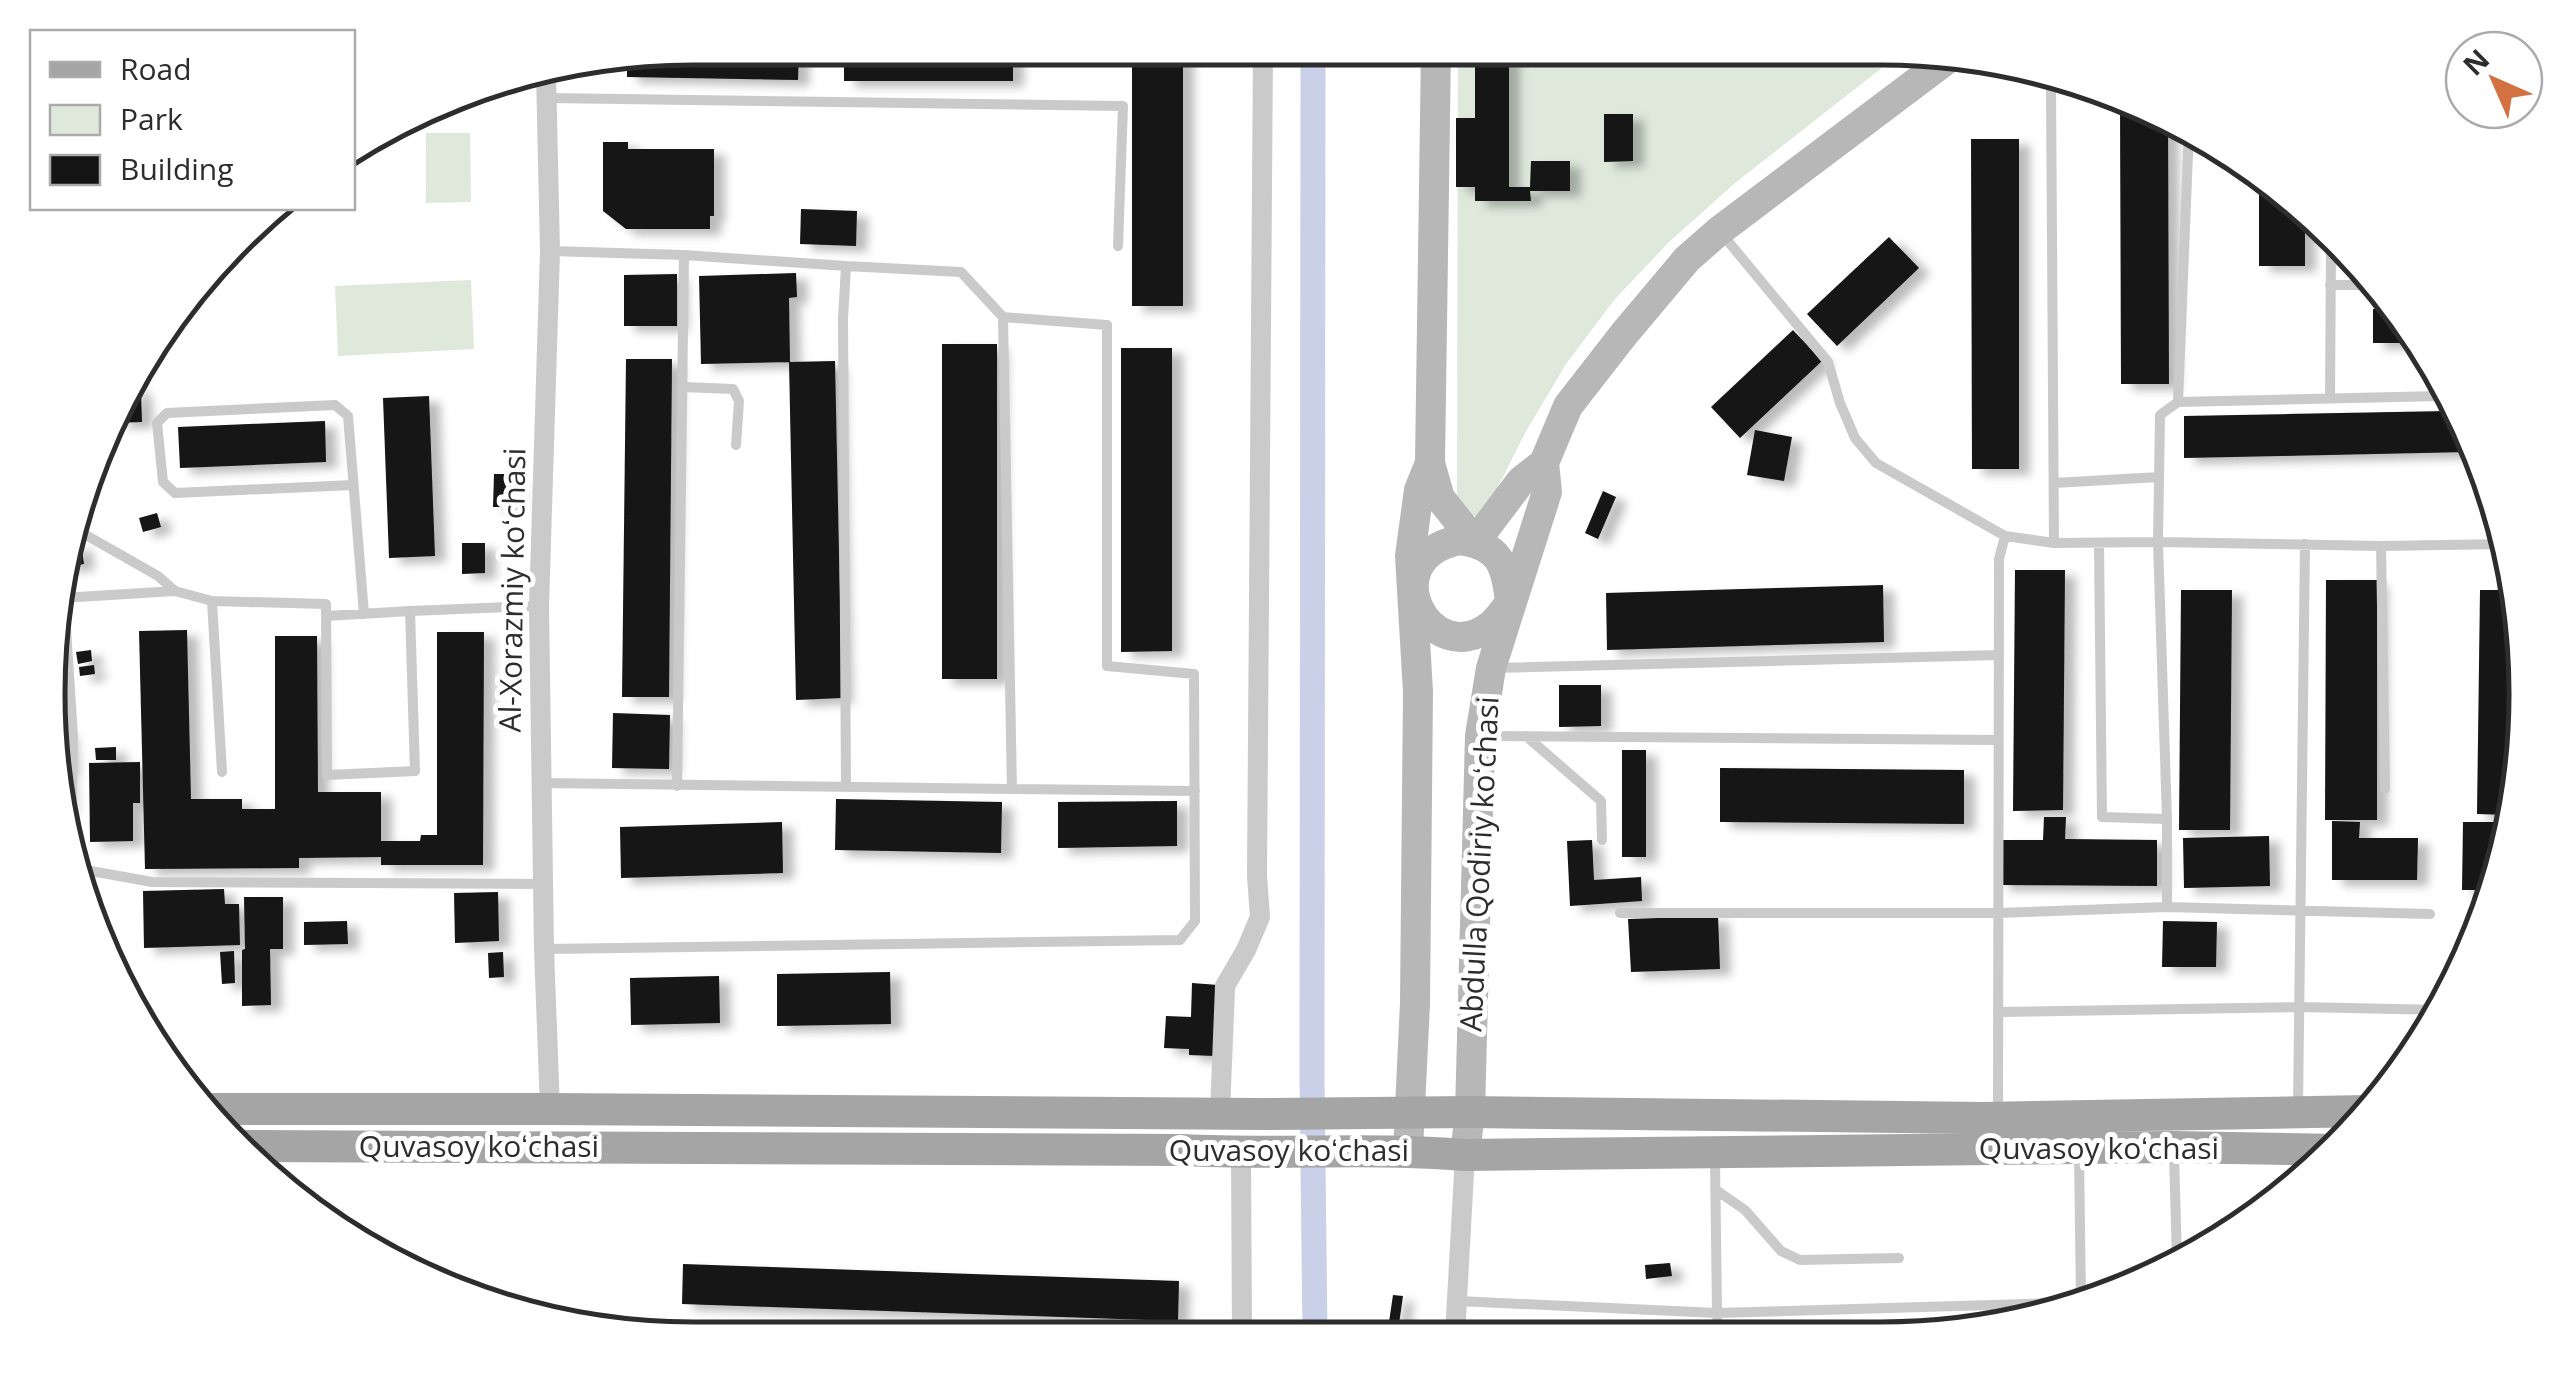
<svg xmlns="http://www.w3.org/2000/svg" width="2574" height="1387" font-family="'Open Sans',sans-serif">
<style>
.green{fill:#dee9dc}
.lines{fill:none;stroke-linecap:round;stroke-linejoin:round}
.canal{stroke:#cad0e8;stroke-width:25}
.building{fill:#141414;filter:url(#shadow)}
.lane{stroke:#cacaca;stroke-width:10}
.street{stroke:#cacaca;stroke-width:20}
.secondary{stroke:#b7b7b7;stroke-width:30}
.primary{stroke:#a5a5a5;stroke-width:32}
.labels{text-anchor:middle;stroke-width:10;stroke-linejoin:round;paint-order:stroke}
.street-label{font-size:30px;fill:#2d2d2d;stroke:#fff}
.rim{fill:none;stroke:#2d2d2d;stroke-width:5}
</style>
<defs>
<filter id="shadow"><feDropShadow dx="11" dy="6" stdDeviation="5" flood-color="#0004"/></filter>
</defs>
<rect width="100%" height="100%" fill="#fff"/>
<path class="green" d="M1458,48l448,1 -171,134 -66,59 -54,57 -49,65 -41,69 -36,72 -11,11 -8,1 -13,-18z
M426,133h44l1,69 -45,1z
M471,280l3,69 -136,7 -3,-70z"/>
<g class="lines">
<path class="canal" d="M1313,48l-1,1031 3,257"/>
</g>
<path class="building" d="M694,47l105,1 -1,32 -171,-3v-18z
M844,48h169v33h-169z
M1132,48h51v258h-51z
M1475,48h34v139h21l1,-26h39v30h-40l1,10h-56v-14h-19v-69h19z
M2120,100l48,19 1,265h-48z
M1604,114h29v47l-29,1z
M1971,139h48v330h-47z
M603,142h25v7h86v67h-4v13h-84l-23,-18z
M2259,183l46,40v43h-46z
M801,209l56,2 -1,35 -56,-2z
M1889,237l30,31 -82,78 -30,-32z
M796,273l1,24 -8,1 1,64 -89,2 -2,-88z
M677,274v52h-53v-51z
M2397,308l17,35h-41v-34z
M1793,330l29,31 -82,77 -29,-31z
M942,344h55v335h-55z
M1121,348h51v303l-51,1z
M626,359h46l-3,338h-47z
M835,361l7,337 -46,2 -7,-338z
M136,378l1,14 4,-1 1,31 -26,1z
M429,396l6,160 -46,2 -6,-160z
M2448,411l20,41 -284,6v-42z
M325,421l1,41 -146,6 -2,-41z
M1755,430l37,7 -8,44 -37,-6z
M494,474h20v33h-21z
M1603,491l13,6 -18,42 -13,-6z
M157,513l4,14 -18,5 -4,-14z
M462,543h23v30l-23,1z
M81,544l3,20 -19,3 3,-21z
M2015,570h50l-2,240 -50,1z
M2326,580h51v240h-52z
M1883,585l1,57 -277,8 -1,-57z
M2181,590h51l-2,240h-51z
M2480,590h29l12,187 -13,38 -31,-1z
M187,630l4,169h51v10h33v-173h42l1,156h63v49h39l1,-6h16v-203h47l-1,233h-102v-8l-82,1v10l-154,1 -6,-238z
M91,650l1,11 -14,3 -2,-12z
M94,665l1,9 -15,2 -1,-9z
M1559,685h42v41l-42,1z
M613,713l57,2 -1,54 -57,-1z
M54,730h12l3,39h-4l3,40 -2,1 -12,-52h2z
M116,747v13h-20l-1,-12z
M1622,750h24v107h-24z
M140,762v41h-7v38l-43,1 -1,-79z
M1720,768l244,2v54l-244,-2z
M836,799l166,3 -1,51 -166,-3z
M1177,801v45l-119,2v-46z
M2044,817h22l-1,22 92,1v46l-159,-1 1,-45h44z
M2332,821l28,1 -1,16h59l-1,42h-85z
M782,822l1,51 -162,5 -1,-51z
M2463,822h43l-23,68h-21z
M2269,836l1,50 -86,2 -1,-50z
M1592,840l2,40 47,-3 1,24 -72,5 -3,-65z
M224,889l1,15h14l1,41 -96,3 -1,-57z
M498,892l1,49 -44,2 -1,-50z
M244,897h39v52h-13l1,56 -29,1v-56l3,-1z
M1718,916l2,53 -89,3 -3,-53z
M347,921l1,23 -44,1v-23z
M2163,921l54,1 -1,45h-54z
M234,951l1,32 -13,1 -2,-32z
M503,952l1,25 -15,1 -1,-25z
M890,972l1,52 -114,2v-52z
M719,976l1,47 -89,2 -1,-47z
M1192,983l26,2 -3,71 -26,-1v-6l-25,-1 2,-32 25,1z
M1670,1263l2,13 -26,3 -1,-14z
M683,1264l496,17 -1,40 -496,-17z
M1393,1295l10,1 -4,28 -10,-2z
M1545,1322h23l2,13h-23z"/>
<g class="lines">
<path class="lane" d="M2042,69l9,18 3,456
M547,98l576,8 -5,140
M1722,234l106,128 12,41 15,35 21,25 129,73 49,7 104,-1 223,4 125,-2
M550,251l134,4
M2330,285h45
M682,387l51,2 6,12 -3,44
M2330,398l1,-153
M2178,402l262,-6
M2054,483l105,-6
M353,485l-178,8 -12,-11 -6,-59 10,-10 168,-8 13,11 16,198
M70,526l88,50 17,15
M2381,546l4,243
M62,598l113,-7 37,10 114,3 1,171 88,-4 -5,-160 128,-5
M64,598l9,138 -2,96
M212,601l10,171
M326,616l84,-5
M1495,668l504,-13
M1481,736l517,4
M1526,736l75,65 1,39
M541,783l471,6
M846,785l-3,-466 3,-53 115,6 42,45
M677,786l7,-531 162,11
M2167,819l-9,-277 2,-127 18,-13 11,-274
M80,869l72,13 391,2
M2167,907l263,7
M1620,913h378l169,-6v-88l-65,-2 -3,-274
M545,949l635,-9 15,-19 -1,-247 -87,-8v-341l-104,-8 9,472 183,2
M1998,1012l301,-5 143,3
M2298,1107l7,-563
M1998,1114l1,-555 6,-23
M2174,1153l3,109
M2079,1154l2,149
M1715,1158l2,155 378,-11
M1716,1190l29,20 36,41 19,9 99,-2
M1458,1301l259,12 1,22"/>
<path class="street" d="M546,72l4,179 -11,355 5,343 6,160
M1220,1113l5,-127 21,-36 14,-33 -3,-41 6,-828
M1241,1153l1,183
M1455,1336l10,-181"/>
<path class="secondary" d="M1436,48l-6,415 10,35 35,44 46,-61 23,-18
M1459,540c41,5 47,25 51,62 -6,9 -12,17 -20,24 -60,46 -120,-67 -31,-86z
M1408,1150l7,-147 3,-311 -8,-136 9,-66 11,-27
M1465,1155l5,-43 10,-376 11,-68 56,-176 -3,-29 24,-57 56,-72 63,-75 32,-28 235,-177"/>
<path class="primary" d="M201,1109h349l713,5 207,-2 513,6 384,-7
M240,1146l943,4c94,5 188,-3 282,5l709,-8 164,3"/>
</g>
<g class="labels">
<g class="street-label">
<text transform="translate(513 590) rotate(-89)" y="10">Al-Xorazmiy koʻchasi</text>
<text transform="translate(1480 864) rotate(-87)" y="10">Abdulla Qodiriy koʻchasi</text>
<text x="479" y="1157">Quvasoy koʻchasi</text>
<text x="2099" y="1159">Quvasoy koʻchasi</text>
<text x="1289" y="1161">Quvasoy koʻchasi</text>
</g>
</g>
<path d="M0 0H2574V1387H0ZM693 65H1881A628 628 0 0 1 2509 693V694A628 628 0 0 1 1881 1322H693A628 628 0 0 1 65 694V693A628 628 0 0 1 693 65Z" fill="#fff" fill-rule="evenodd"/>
<path class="rim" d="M693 65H1881A628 628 0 0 1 2509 693V694A628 628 0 0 1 1881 1322H693A628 628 0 0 1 65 694V693A628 628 0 0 1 693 65Z"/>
<rect x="30" y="30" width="325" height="180" fill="#ffffff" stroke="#ababab" stroke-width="2.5"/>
<rect x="50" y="62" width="50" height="15" fill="#a5a5a5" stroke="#ababab" stroke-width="2.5"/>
<text x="120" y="80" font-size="30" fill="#2d2d2d">Road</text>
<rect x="50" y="105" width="50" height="30" fill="#dee9dc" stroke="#ababab" stroke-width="2.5"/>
<text x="120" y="130" font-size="30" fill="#2d2d2d">Park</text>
<rect x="50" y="155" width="50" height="30" fill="#141414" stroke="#ababab" stroke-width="2.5"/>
<text x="120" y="180" font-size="30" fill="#2d2d2d">Building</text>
<g transform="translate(2494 80) rotate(315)"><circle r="48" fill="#ffffff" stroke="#ababab" stroke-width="2.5"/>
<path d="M0-8L18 38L0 25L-18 38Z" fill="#d37141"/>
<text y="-15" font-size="28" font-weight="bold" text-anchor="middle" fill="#2d2d2d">N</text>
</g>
</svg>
